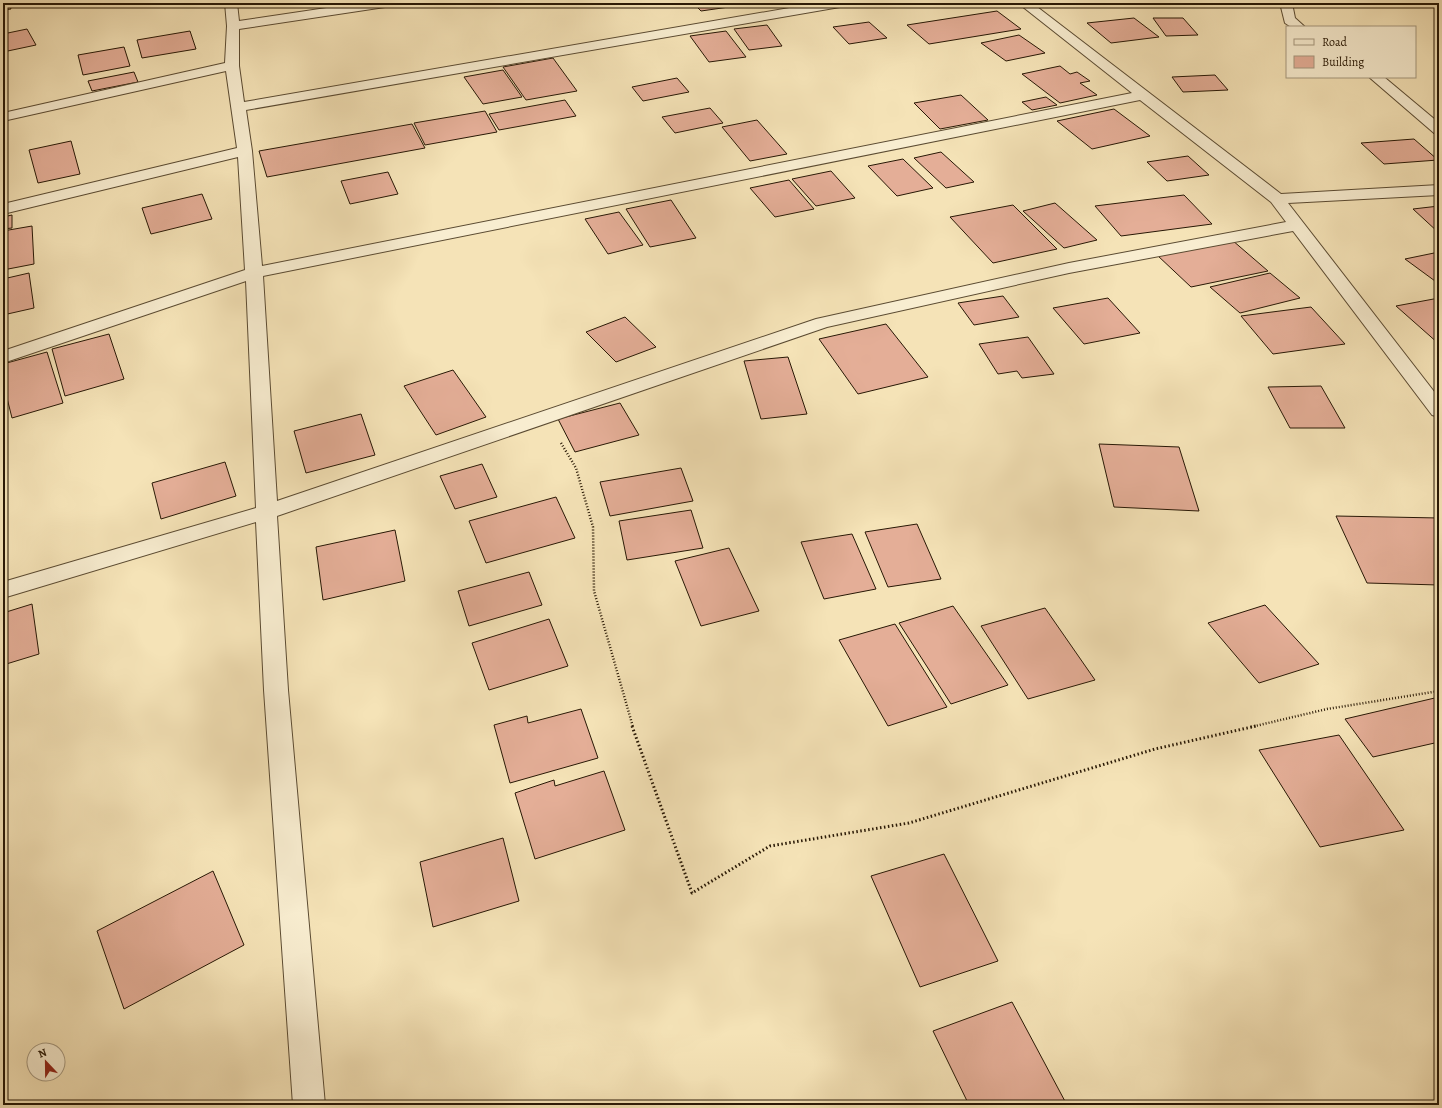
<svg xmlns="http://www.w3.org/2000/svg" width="1442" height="1108" font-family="Alegreya,serif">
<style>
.building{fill:#e4ae97;stroke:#281805}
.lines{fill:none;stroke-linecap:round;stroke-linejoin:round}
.minor-casing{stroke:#5b4b32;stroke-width:2}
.path-far1{stroke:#281805;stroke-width:2.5;stroke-dasharray:1 2;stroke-linecap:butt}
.path{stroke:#281805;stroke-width:3;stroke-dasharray:1.5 2.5;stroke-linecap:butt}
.minor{fill:#f8edd0;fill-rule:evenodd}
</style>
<rect width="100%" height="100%" fill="#f5e3b7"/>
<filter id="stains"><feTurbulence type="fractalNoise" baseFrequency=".005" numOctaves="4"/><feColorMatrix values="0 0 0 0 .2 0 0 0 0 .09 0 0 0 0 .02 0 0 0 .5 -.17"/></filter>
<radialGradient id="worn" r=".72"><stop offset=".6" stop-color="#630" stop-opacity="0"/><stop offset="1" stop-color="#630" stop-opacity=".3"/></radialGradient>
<path class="building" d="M3,3h6l2,6 -8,1z
M693,3h33l3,4 -28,4z
M997,11l24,18 -92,15 -22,-19z
M1134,18l25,19 -48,6 -24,-20z
M1153,18h30l15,17 -32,1z
M869,22l18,16 -38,6 -16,-17z
M767,25l15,21 -33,4 -15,-21z
M27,29l9,16 -33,7v-18z
M190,31l6,18 -54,9 -5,-18z
M726,31l20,26 -37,5 -19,-26z
M1019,35l26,18 -39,8 -25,-18z
M124,47l6,19 -47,9 -5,-20z
M553,58l24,33 -51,9 -23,-33z
M1060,66l10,8 7,-2 13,9 -10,2 17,12 -37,8 -38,-29z
M503,70l19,27 -39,7 -19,-27z
M134,72l4,10 -46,9 -4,-10z
M1215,75l13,15 -45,2 -11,-15z
M677,78l12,14 -46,9 -11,-14z
M961,95l27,25 -48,9 -26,-26z
M1046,97l11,8 -25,5 -10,-8z
M565,100l11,16 -77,14 -10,-16z
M710,108l13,15 -48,10 -13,-16z
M1114,109l36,27 -58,13 -35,-28z
M485,111l12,21 -72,13 -11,-22z
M757,120l30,34 -37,7 -28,-34z
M412,124l13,24 -158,29 -8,-26z
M1414,139l24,21 -54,4 -23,-21z
M71,141l9,33 -42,9 -9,-33z
M941,152l33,30 -28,6 -32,-30z
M1188,156l21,19 -42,6 -20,-19z
M903,159l30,29 -36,8 -29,-30z
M831,171l24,27 -39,8 -24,-27z
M388,172l10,22 -48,10 -9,-23z
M789,180l25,29 -39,8 -25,-29z
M202,194l10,25 -61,15 -9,-26z
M1184,195l28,29 -91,12 -26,-30z
M671,200l25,38 -46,9 -24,-38z
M1055,203l42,37 -33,8 -41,-37z
M1013,205l44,44 -64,14 -43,-46z
M1439,206v27l-26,-24z
M619,212l24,33 -35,9 -23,-35z
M12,215v13l-9,1v-12z
M32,226l2,38 -31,6v-39z
M1232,240l36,31 -77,16 -34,-32z
M1439,252v28l-4,1 -30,-22z
M29,273l5,35 -31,7v-36z
M1270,273l30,25 -60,15 -30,-26z
M1003,296l16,21 -45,8 -16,-22z
M1108,298l32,35 -56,11 -31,-36z
M1439,298v46l-43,-38z
M1311,307l34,37 -72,10 -32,-38z
M625,317l31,30 -40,15 -30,-30z
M886,324l42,53 -70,17 -39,-55z
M109,334l15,45 -59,17 -13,-47z
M1028,337l26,37 -32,4 -5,-7 -19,3 -19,-30z
M47,352l16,51 -51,15 -9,-36v-18z
M788,357l19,57 -46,5 -17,-58z
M453,370l33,47 -50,18 -32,-49z
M1321,386l24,42h-55l-22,-41z
M620,403l19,32 -64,17 -17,-33z
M361,414l14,41 -69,18 -12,-42z
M1099,444l80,3 20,64 -85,-4z
M225,462l11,34 -75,23 -9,-36z
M482,464l15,33 -42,12 -15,-33z
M681,468l12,33 -83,15 -10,-34z
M556,497l19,41 -89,25 -17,-42z
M691,510l12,38 -76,12 -8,-39z
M1336,516l103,2v67l-72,-2z
M917,524l24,55 -53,8 -23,-55z
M395,530l10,51 -82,19 -7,-53z
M852,534l24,55 -52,10 -23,-57z
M729,548l30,63 -58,15 -26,-65z
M529,572l13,33 -73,21 -11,-35z
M32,604l7,50 -36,11v-52z
M1265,605l54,59 -60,19 -51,-60z
M953,606l55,79 -57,19 -52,-81z
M1045,608l50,72 -67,19 -47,-73z
M549,619l19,47 -79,24 -17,-47z
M895,624l52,83 -59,19 -49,-86z
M1439,697v45l-66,15 -28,-38z
M581,709l17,49 -88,25 -16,-58 33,-9 1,7z
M1339,735l65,95 -84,17 -61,-97z
M604,771l21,59 -90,29 -20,-66 39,-13 1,6z
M503,838l16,63 -86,26 -13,-65z
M944,854l54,107 -78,26 -49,-111z
M213,871l31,74 -120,64 -27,-78z
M1012,1002l55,103h-98l-36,-74z"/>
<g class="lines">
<defs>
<path id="minor" d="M225,3h12l2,18 121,-18h31l-2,3 -4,1 -146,22v37l5,36 574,-99h28l-2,3 -4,1 -594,103 6,41 10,115 870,-173 -114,-90h14l249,191 158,-9v10l-151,8 151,195v19l-7,-2 -139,-184 -224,42 -242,54 -550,189 11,174 37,415h-32l-29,-415 -8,-168 -253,76v-16l253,-74 -10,-227 -243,82v-12l242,-81 -7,-113 -235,57v-10l234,-56 -11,-77 -223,50v-8l222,-50 2,-37zM1140,100l131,102 15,20 -217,41 -253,56 -539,182 -14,-225z
M1280,3h12l3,15 10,9h-14l-6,-4z
M1369,77h15l55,46v11l-5,-1z"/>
</defs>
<use href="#minor" class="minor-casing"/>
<path class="path-far1" d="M561,443l15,25 17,59 1,64 39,136
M1251,727l76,-18 112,-18"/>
<path class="path" d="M632,726l60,167 78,-47 139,-23 246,-74 101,-23"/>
<use href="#minor" class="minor"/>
</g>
<rect width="1442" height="1108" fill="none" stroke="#f5e3b7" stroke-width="16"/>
<rect x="4" y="4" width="1434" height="1100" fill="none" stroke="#281805" stroke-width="2"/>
<rect x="8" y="8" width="1426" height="1092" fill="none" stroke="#281805"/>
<rect x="1286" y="26" width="130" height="52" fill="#f8edd0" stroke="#a5987f"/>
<rect x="1294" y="39" width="20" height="6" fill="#f8edd0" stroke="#a5987f"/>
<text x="1322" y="46" font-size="12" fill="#281805">Road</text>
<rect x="1294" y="56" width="20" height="12" fill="#e4ae97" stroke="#a5987f"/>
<text x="1322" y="66" font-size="12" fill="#281805">Building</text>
<g transform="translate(46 1062) rotate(338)"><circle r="19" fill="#f8edd0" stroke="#a5987f"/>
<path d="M0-3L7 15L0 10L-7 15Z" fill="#8f2418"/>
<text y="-6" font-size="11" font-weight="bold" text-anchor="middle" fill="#281805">N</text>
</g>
<rect width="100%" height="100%" filter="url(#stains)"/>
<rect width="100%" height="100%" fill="url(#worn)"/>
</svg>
